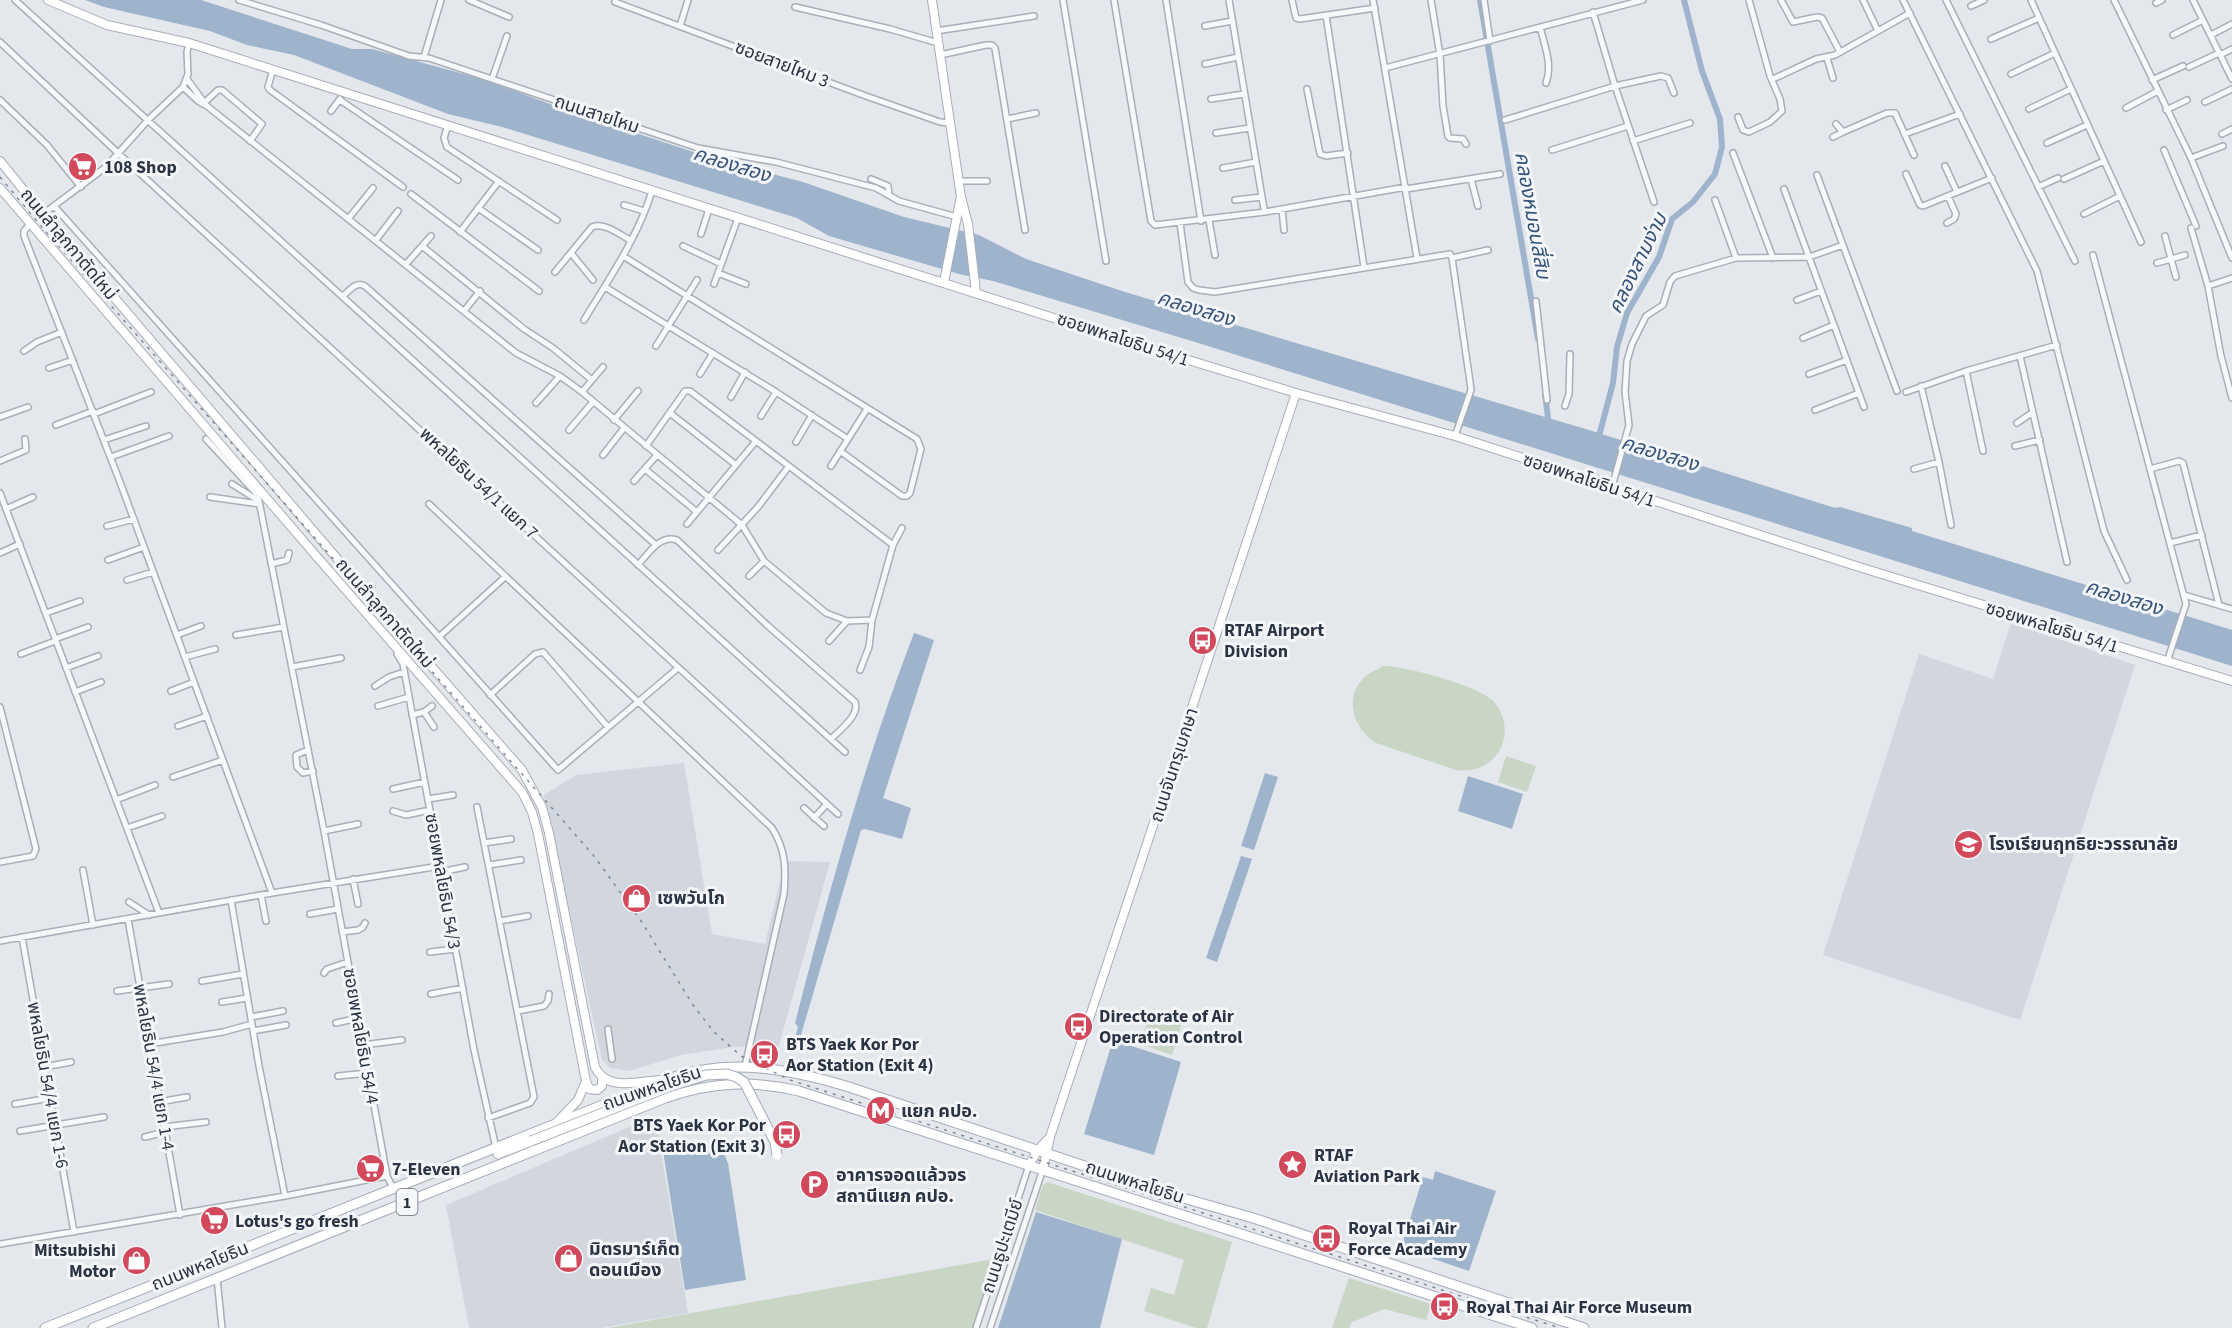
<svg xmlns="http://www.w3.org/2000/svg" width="2232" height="1328" font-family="'Source Sans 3','Noto Sans Thai',sans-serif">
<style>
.built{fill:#d2d6de}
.green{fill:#c9d6c5}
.water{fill:#9fb4cc}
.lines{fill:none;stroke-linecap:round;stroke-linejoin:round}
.canal{stroke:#9fb4cc;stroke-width:6}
.street-casing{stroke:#a9aeb7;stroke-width:8}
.secondary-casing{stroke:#a9aeb7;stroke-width:10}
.primary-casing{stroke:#a3abb8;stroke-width:11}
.street{stroke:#f7f8fa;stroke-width:5}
.secondary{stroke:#fff;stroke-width:8}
.primary{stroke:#fff;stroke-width:9}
.rail{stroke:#7d8696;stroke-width:1.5;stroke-dasharray:3 6;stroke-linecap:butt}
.primary-bridge-casing{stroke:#a3abb8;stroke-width:11;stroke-linecap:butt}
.primary-bridge{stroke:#fff;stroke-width:9}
.labels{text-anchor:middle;stroke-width:6;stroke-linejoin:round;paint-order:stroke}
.shield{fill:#f4f6f9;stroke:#676e7b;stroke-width:1.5}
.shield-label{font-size:16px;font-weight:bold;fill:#2b3445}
.street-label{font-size:18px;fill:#2b3445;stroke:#f4f6f9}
.poi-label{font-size:18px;font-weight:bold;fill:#2b3445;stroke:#f4f6f9;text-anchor:start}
.water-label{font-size:20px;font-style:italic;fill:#34527a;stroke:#f4f6f9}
</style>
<rect width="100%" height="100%" fill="#e4e7ec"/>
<path class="built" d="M2011,623l124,42 -115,355 -197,-65 96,-301 74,25z
M684,763l28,171 53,10 20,-83 45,1 -52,187 -13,-3 -31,1 -53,8 -52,16 -18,-3 -9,-8 -58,-265 32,-20z
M655,1116l33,197 -87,15h-132l-23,-123z"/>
<path class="green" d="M1383,666c22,0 93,19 109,34 29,31 5,76 -36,70l-80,-27c-21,-13 -33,-44 -13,-64 5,-6 13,-9 20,-13z
M1506,756l30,10 -9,26 -29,-10z
M1151,1012l31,11 -10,32 -32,-11z
M1047,1182l185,60 -25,86h-11l-52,-17 7,-23 23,7 10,-35 -149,-50 8,-25z
M999,1258l-23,70h-368z
M1349,1278l82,26 -5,16 -42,-11 -32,13 -3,6h-17z"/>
<path class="water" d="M85,0h116l151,49h20l110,30 87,32 146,48 88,23 101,35 75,18 47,24 99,33 464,138 246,78 5,-1 72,21v3l320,99v36l-1037,-324 -202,-61 -34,-7 -130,-38 -32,-18 -295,-91 -54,-13 -154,-59 -47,-10 -37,-14 -106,-24z
M914,633l20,7 -51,158 28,10 -9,31 -37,-10 -4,1 -65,222 -5,-1 7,-24 -3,-4c34,-132 70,-263 119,-390z
M1265,773l13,4 -24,73 -13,-4z
M1468,776l55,18 -11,35 -54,-18z
M1241,856l11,3 -35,103 -11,-4z
M1113,1040l68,22 -27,93 -70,-21z
M712,1144l10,5 6,14 18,117 -61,10 -22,-139z
M1435,1171l61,20 -27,80 -68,-23 22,-71 10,3z
M1036,1212l86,27 -22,89h-102z"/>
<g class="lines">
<path class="canal" d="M1480,0l58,339
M1545,394l4,32
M1598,440l15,-57 4,-36 10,-34 32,-56 13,-38 21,-17 22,-28 7,-27 -2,-28 -18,-48 -18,-71"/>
<defs>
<path id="street" d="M15,0l830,752
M239,0l82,25 88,31 20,2 269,90 78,14 100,26 23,13 58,16
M469,0l40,17
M1063,0l43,261
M1114,0l37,221 4,4 110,-13 141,-25
M1166,0l35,221
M1229,0l35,209
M1292,0l4,18 4,1 75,-11
M1373,0l44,258
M1431,0l9,55 3,51 5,30 2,2 13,1 3,5
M1484,0l6,41
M1781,0l12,22 24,-5 5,1 18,34
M1863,0l15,31
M1903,0l134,271 67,260 23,49
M1946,0l129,261
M2031,0l110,242
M2114,0l77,158 41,100
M2193,0l39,79
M615,2l248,93 77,27 10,1
M2156,3l6,-3
M1971,6l13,-6
M795,7l95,22 48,14
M1593,12l22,74 39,116
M1326,15l38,252
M680,26l8,-26
M1205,26l27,-5
M1540,27c4,17 13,38 6,56
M936,31l98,-15
M2173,35l30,-15
M2211,35l21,-11
M1991,39l48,-21
M0,42l119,112 719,660
M940,55l46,-10h6l3,3 30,182
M2220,55l12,-6
M424,57l17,-57
M1827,58l6,20
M1205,64l33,-7
M2189,67l30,-14
M1385,68l258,-68
M273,69l-5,18 2,3 133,97
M2011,74l44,-21
M187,79l19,26
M492,79l15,-43
M1773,79l43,-20 19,-4 75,-42
M2152,80l31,-14
M183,87l15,14 9,5 309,247 44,23 22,16 160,133 22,36 62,52 21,8 25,-1
M1307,89l13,65 6,2 22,-3
M1211,99l33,-5
M0,100l47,45 34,42
M340,100l118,80
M2205,102l27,-13
M203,104l15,-14h4l40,34 -12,17
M2126,108l32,-17
M2029,109l42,-20
M2166,110l21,-10
M331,111l9,-12
M1738,117l5,13 6,2 21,-10 12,-11 -2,-12 -10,-23 -21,-76
M1007,119l29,-6
M1505,120l110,-34 46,-10 7,2 6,15
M1836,124l7,8 44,-19h8l19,42
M448,125l-4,13 3,9 110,73
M1216,133l34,-5
M1905,134l55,-20
M2222,134l10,-5
M1833,137l10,-5
M1633,141l57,-18
M2047,143l40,-18
M1552,150l76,-24
M2164,150l32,76
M1733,153l40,105
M2191,158l32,-12
M1945,166l12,26
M1223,168l33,-6
M1906,174l14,31 3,1 69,-28
M1817,175l80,216
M871,179l17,7 1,9
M1471,179l7,27
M2064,179l40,-18
M959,181h28
M2038,187l20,-9
M1406,189l94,-15
M1784,189l80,218
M411,194l128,97
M1235,200l27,-3
M1715,200l21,58
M624,205l20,6
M54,206l504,564 120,-102
M478,208l60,42
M1282,209l2,21
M43,214l63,-47 42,-47 35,-33 5,-13 -1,-22 2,-9
M2084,214l36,-18
M348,219l25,-31
M1209,220l6,35
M1180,223l8,59 5,6 6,2 16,2 235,-38 2,4 18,124 1,8 -16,46
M1947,223l7,-4 2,-5 -8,-18
M30,224l-6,7v5l96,246 152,411
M2191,228l17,58 13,70 11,42
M460,232l39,-51
M701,234l8,-25
M2165,236l6,23 14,-4
M376,240l22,-29
M422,246l102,83 29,19 39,32 -10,12
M683,246l38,18
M571,253l22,27
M2093,255l93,349 -19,58
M623,256l294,183 4,10 -11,44 -3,3h-5l-62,-45
M1452,258l36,-8
M2157,263l14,-4 5,18
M406,264l25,-28
M555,272l37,-45c12,-5 27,7 38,13
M718,273l28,11
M714,284l24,-66
M2208,286l24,-8
M605,287l171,105 72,47
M343,296c7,-6 13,-15 22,-10l291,259
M1797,300l24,-9
M1536,301l11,99
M464,311l16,-20
M584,320c25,-41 54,-83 68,-129
M1803,338l31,-13
M656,346l41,-66
M24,351l13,-9 25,-10
M2020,356l47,206
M49,368l24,-8
M1966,371l17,80
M700,374l13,-21
M1809,374l38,-14
M592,380l11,-13
M1921,386l18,76 12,63
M1906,392l60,-21 91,-26
M731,397l14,-25
M536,403l24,-27
M1565,406l4,-12 1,-40
M1815,410l44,-17
M670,413l66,52
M94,414l57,-22
M761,416l15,-24
M0,417l28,-10
M614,420l24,-29
M2017,423l16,-11
M56,425l37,-14
M569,430l24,-28
M206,439l50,54 3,8 65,330 63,345 6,12
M104,440l42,-14
M796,442l16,-27
M646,446l39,-55h5l203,154
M2015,446l25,-6
M603,455l21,-27
M111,457l58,-21
M0,461l26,-11 -1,-11
M831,466l36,-57
M645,469l52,43
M1914,469l25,-7
M2150,469l29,-8 4,2 36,142
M634,481l23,-26
M232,484l27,17
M1612,487l17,-62 -4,-33 2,-31 5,-17 14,-28 17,-11 7,-23 5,-6 61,-18 73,-1 34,-12
M0,493l159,420
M210,497l49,7
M429,504l343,324c14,22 14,41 12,66l-39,172
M6,509l27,-12
M687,524l69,-83
M107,526l27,-7
M2170,543l32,-8
M718,550l40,-43 31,-41
M0,553l20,-9
M108,560l36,-13
M271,564l16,-4 2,-7
M638,565c10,-11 22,-31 39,-25l90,85 88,77c5,13 -15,28 -24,37
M749,576l15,-15
M127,580l26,-8
M2184,595l48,14
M46,613l34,-12
M177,635l24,-9
M236,635l48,-8
M440,636l65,-59
M55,639l33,-12
M829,641l18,-20
M21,654l34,-13
M397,654l6,10 71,386 22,98
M185,657l30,-8
M292,667l49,-9
M66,668l32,-12
M860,670l9,-23 3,-27 21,-75 9,-17
M375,686l14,-9 15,-5
M171,691l23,-9
M75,692l26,-10
M490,695l45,-41 8,-2 65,75
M378,706l31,-9
M0,707l36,142 -3,7 -33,6
M424,712l10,15
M412,715l12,-3 8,-6
M178,726l29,-10
M308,750l-12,5 1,12 6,6 10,-2
M173,777l50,-17
M393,789l32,-7
M428,799l25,-4
M116,800l39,-15
M477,807l57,290 -4,6 -42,15
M804,808l20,18
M393,811l13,4 24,-5
M814,818l13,-14
M127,828l35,-12
M324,831l34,-7
M484,843l27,-4
M489,865l32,-5
M83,870l10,55
M441,872l24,-5
M353,879l5,25
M261,895l5,26
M231,900l28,166 26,130
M129,902l20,13
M310,914l28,-5
M128,919l52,296
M500,921l28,-5
M342,932l16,-2 5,-3 2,-4
M22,937l52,295
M0,941l272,-48 168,-27
M430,952l26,-3
M324,973l3,-4 21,-7
M202,981l41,-7
M117,991l52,-7
M431,994l32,-6
M222,1002l25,-4
M518,1011l26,-5 4,-5 1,-7
M251,1017l32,-6
M336,1023l22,-5
M608,1029l4,30
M253,1031l33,-6
M149,1044l74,-12 29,-8
M363,1045l39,-5
M44,1067l27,-5
M338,1076l30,-3
M159,1102l28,-5
M15,1104l35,-6
M164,1127l42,-5
M20,1131l84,-14
M145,1137l20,-5
M0,1244l285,-48 102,-20
M217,1278l5,50
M976,1328l53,-163
M990,1328l53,-159"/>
<path id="secondary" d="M48,0l59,25 82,18 918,292 189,58 159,43 404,131 373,114
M932,0l29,197 7,27 8,68
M0,161l43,53 285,334 194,222 20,37 7,26 46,234c12,25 43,14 66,13
M0,188l318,370 204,234 10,20 6,22 48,247 -8,19 -21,22
M944,282l16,-81
M586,1081l3,8 8,1 5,-4v-8
M1029,1165l9,-15 12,-13
M1043,1169l7,-32 246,-744"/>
<path id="primary" d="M498,1154l33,-13
M45,1328l620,-248c62,-23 122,-12 184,7l313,105 91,26 331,110
M93,1328l572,-230c46,-16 87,-18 134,-7l733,237"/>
</defs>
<use href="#street" class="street-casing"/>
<use href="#secondary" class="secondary-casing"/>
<use href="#primary" class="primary-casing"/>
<use href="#street" class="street"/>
<use href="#secondary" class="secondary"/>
<use href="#primary" class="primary"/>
<path class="rail" d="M0,177l42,50 552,629 47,65 52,84 21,27 27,24 49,24 770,248"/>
<defs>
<path id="primary-bridge" d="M531,1141l140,-55 35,-11 21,-1 9,3 8,5 31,60 2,13"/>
</defs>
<use href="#primary-bridge" class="primary-bridge-casing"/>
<use href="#primary-bridge" class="primary-bridge"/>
</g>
<defs>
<symbol id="supermarket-disc" viewBox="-11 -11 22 22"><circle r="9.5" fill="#d1495b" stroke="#f4f6f9"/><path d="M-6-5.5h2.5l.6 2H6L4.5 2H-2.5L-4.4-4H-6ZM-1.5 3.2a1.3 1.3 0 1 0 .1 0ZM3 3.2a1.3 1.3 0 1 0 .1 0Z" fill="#fff"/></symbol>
<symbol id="bus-disc" viewBox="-11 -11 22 22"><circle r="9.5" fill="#d1495b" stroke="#f4f6f9"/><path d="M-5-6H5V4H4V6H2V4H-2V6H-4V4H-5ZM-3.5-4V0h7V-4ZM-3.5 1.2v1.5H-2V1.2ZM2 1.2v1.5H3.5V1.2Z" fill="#fff"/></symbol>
<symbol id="school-disc" viewBox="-11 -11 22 22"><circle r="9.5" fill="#d1495b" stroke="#f4f6f9"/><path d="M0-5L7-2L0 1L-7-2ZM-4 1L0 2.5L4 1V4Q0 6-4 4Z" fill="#fff"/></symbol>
<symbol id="shop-disc" viewBox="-11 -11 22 22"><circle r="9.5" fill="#d1495b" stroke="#f4f6f9"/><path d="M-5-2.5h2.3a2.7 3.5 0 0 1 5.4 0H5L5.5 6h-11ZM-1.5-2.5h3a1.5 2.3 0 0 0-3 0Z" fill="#fff"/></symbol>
<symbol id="metro-disc" viewBox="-11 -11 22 22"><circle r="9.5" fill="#d1495b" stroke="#f4f6f9"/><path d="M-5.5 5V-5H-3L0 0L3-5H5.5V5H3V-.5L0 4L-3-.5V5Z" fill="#fff"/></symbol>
<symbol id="sight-disc" viewBox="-11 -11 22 22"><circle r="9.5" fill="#d1495b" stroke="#f4f6f9"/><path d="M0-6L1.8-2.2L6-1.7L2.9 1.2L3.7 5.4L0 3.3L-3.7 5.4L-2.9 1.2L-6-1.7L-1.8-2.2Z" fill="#fff"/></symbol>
<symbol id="parking-disc" viewBox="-11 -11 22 22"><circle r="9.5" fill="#d1495b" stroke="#f4f6f9"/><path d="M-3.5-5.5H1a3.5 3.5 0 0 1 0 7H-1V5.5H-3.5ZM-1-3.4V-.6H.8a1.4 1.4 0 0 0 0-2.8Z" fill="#fff"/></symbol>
</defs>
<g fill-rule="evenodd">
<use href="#supermarket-disc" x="66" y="150" width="33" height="33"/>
<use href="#bus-disc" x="1186" y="624" width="33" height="33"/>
<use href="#school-disc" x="1952" y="828" width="33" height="33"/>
<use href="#shop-disc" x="620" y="882" width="33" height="33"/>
<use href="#bus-disc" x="1062" y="1010" width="33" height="33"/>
<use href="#bus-disc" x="748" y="1038" width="33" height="33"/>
<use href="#metro-disc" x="864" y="1094" width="33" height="33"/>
<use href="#bus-disc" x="770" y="1118" width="33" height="33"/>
<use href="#sight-disc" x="1276" y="1148" width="33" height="33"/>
<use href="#supermarket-disc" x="354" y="1152" width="33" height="33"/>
<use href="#parking-disc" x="798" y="1168" width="33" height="33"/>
<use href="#supermarket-disc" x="198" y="1204" width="33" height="33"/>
<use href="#bus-disc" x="1310" y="1222" width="33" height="33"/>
<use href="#shop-disc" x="552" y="1242" width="33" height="33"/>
<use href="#shop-disc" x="120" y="1244" width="33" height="33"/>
<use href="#bus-disc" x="1428" y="1290" width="33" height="33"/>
</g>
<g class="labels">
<rect class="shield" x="396.5" y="1189" width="21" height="26" rx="4.5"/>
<g class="shield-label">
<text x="407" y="1208">1</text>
</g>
<g class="street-label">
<text transform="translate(782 64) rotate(21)" y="6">ซอยสายไหม 3</text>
<text transform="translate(597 114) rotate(18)" y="6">ถนนสายไหม</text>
<text transform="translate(69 244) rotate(50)" y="6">ถนนลำลูกกาตัดใหม่</text>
<text transform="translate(1123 339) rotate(18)" y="6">ซอยพหลโยธิน 54/1</text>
<text transform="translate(1589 480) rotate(18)" y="6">ซอยพหลโยธิน 54/1</text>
<text transform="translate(479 483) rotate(43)" y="6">พหลโยธิน 54/1 แยก 7</text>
<text transform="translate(385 613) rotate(49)" y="6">ถนนลำลูกกาตัดใหม่</text>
<text transform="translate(2052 627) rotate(17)" y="6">ซอยพหลโยธิน 54/1</text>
<text transform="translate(1174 765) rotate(-72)" y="6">ถนนจันทรุเบกษา</text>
<text transform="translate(443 881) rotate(80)" y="6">ซอยพหลโยธิน 54/3</text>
<text transform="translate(361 1036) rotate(80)" y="6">ซอยพหลโยธิน 54/4</text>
<text transform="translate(154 1067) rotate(80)" y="6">พหลโยธิน 54/4 แยก 1-4</text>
<text transform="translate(48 1085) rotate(80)" y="6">พหลโยธิน 54/4 แยก 1-6</text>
<text transform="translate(652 1088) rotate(-19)" y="6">ถนนพหลโยธิน</text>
<text transform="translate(1135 1182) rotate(18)" y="6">ถนนพหลโยธิน</text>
<text transform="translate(1002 1246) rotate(-72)" y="6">ถนนธูปะเตมีย์</text>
<text transform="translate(200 1266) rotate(-22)" y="6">ถนนพหลโยธิน</text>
</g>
<g class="poi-label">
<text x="104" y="173">108 Shop</text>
<text x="1224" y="636">RTAF Airport<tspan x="1224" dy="21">Division</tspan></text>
<text x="1989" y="850">โรงเรียนฤทธิยะวรรณาลัย</text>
<text x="657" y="904">เซพวันโก</text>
<text x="1099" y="1022">Directorate of Air<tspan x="1099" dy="21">Operation Control</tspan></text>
<text x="786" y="1050">BTS Yaek Kor Por<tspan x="786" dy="21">Aor Station (Exit 4)</tspan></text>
<text x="901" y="1117">แยก คปอ.</text>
<text x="766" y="1131" text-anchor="end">BTS Yaek Kor Por<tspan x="766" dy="21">Aor Station (Exit 3)</tspan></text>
<text x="1314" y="1161">RTAF<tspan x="1314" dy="21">Aviation Park</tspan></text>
<text x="392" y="1175">7-Eleven</text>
<text x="836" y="1181">อาคารจอดแล้วจร<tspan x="836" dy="21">สถานีแยก คปอ.</tspan></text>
<text x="235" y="1227">Lotus's go fresh</text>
<text x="1348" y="1234">Royal Thai Air<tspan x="1348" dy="21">Force Academy</tspan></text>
<text x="589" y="1255">มิตรมาร์เก็ต<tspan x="589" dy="21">ดอนเมือง</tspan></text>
<text x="116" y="1256" text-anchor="end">Mitsubishi<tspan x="116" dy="21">Motor</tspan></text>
<text x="1466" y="1313">Royal Thai Air Force Museum</text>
</g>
<g class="water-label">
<text transform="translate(732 164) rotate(17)" y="7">คลองสอง</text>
<text transform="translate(1533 215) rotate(80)" y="7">คลองหมอนสี่สิบ</text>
<text transform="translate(1637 263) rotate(-64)" y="7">คลองสามง่าม</text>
<text transform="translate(1196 308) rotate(17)" y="7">คลองสอง</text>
<text transform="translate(1660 453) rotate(17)" y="7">คลองสอง</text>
<text transform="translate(2124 597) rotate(17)" y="7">คลองสอง</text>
</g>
</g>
</svg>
